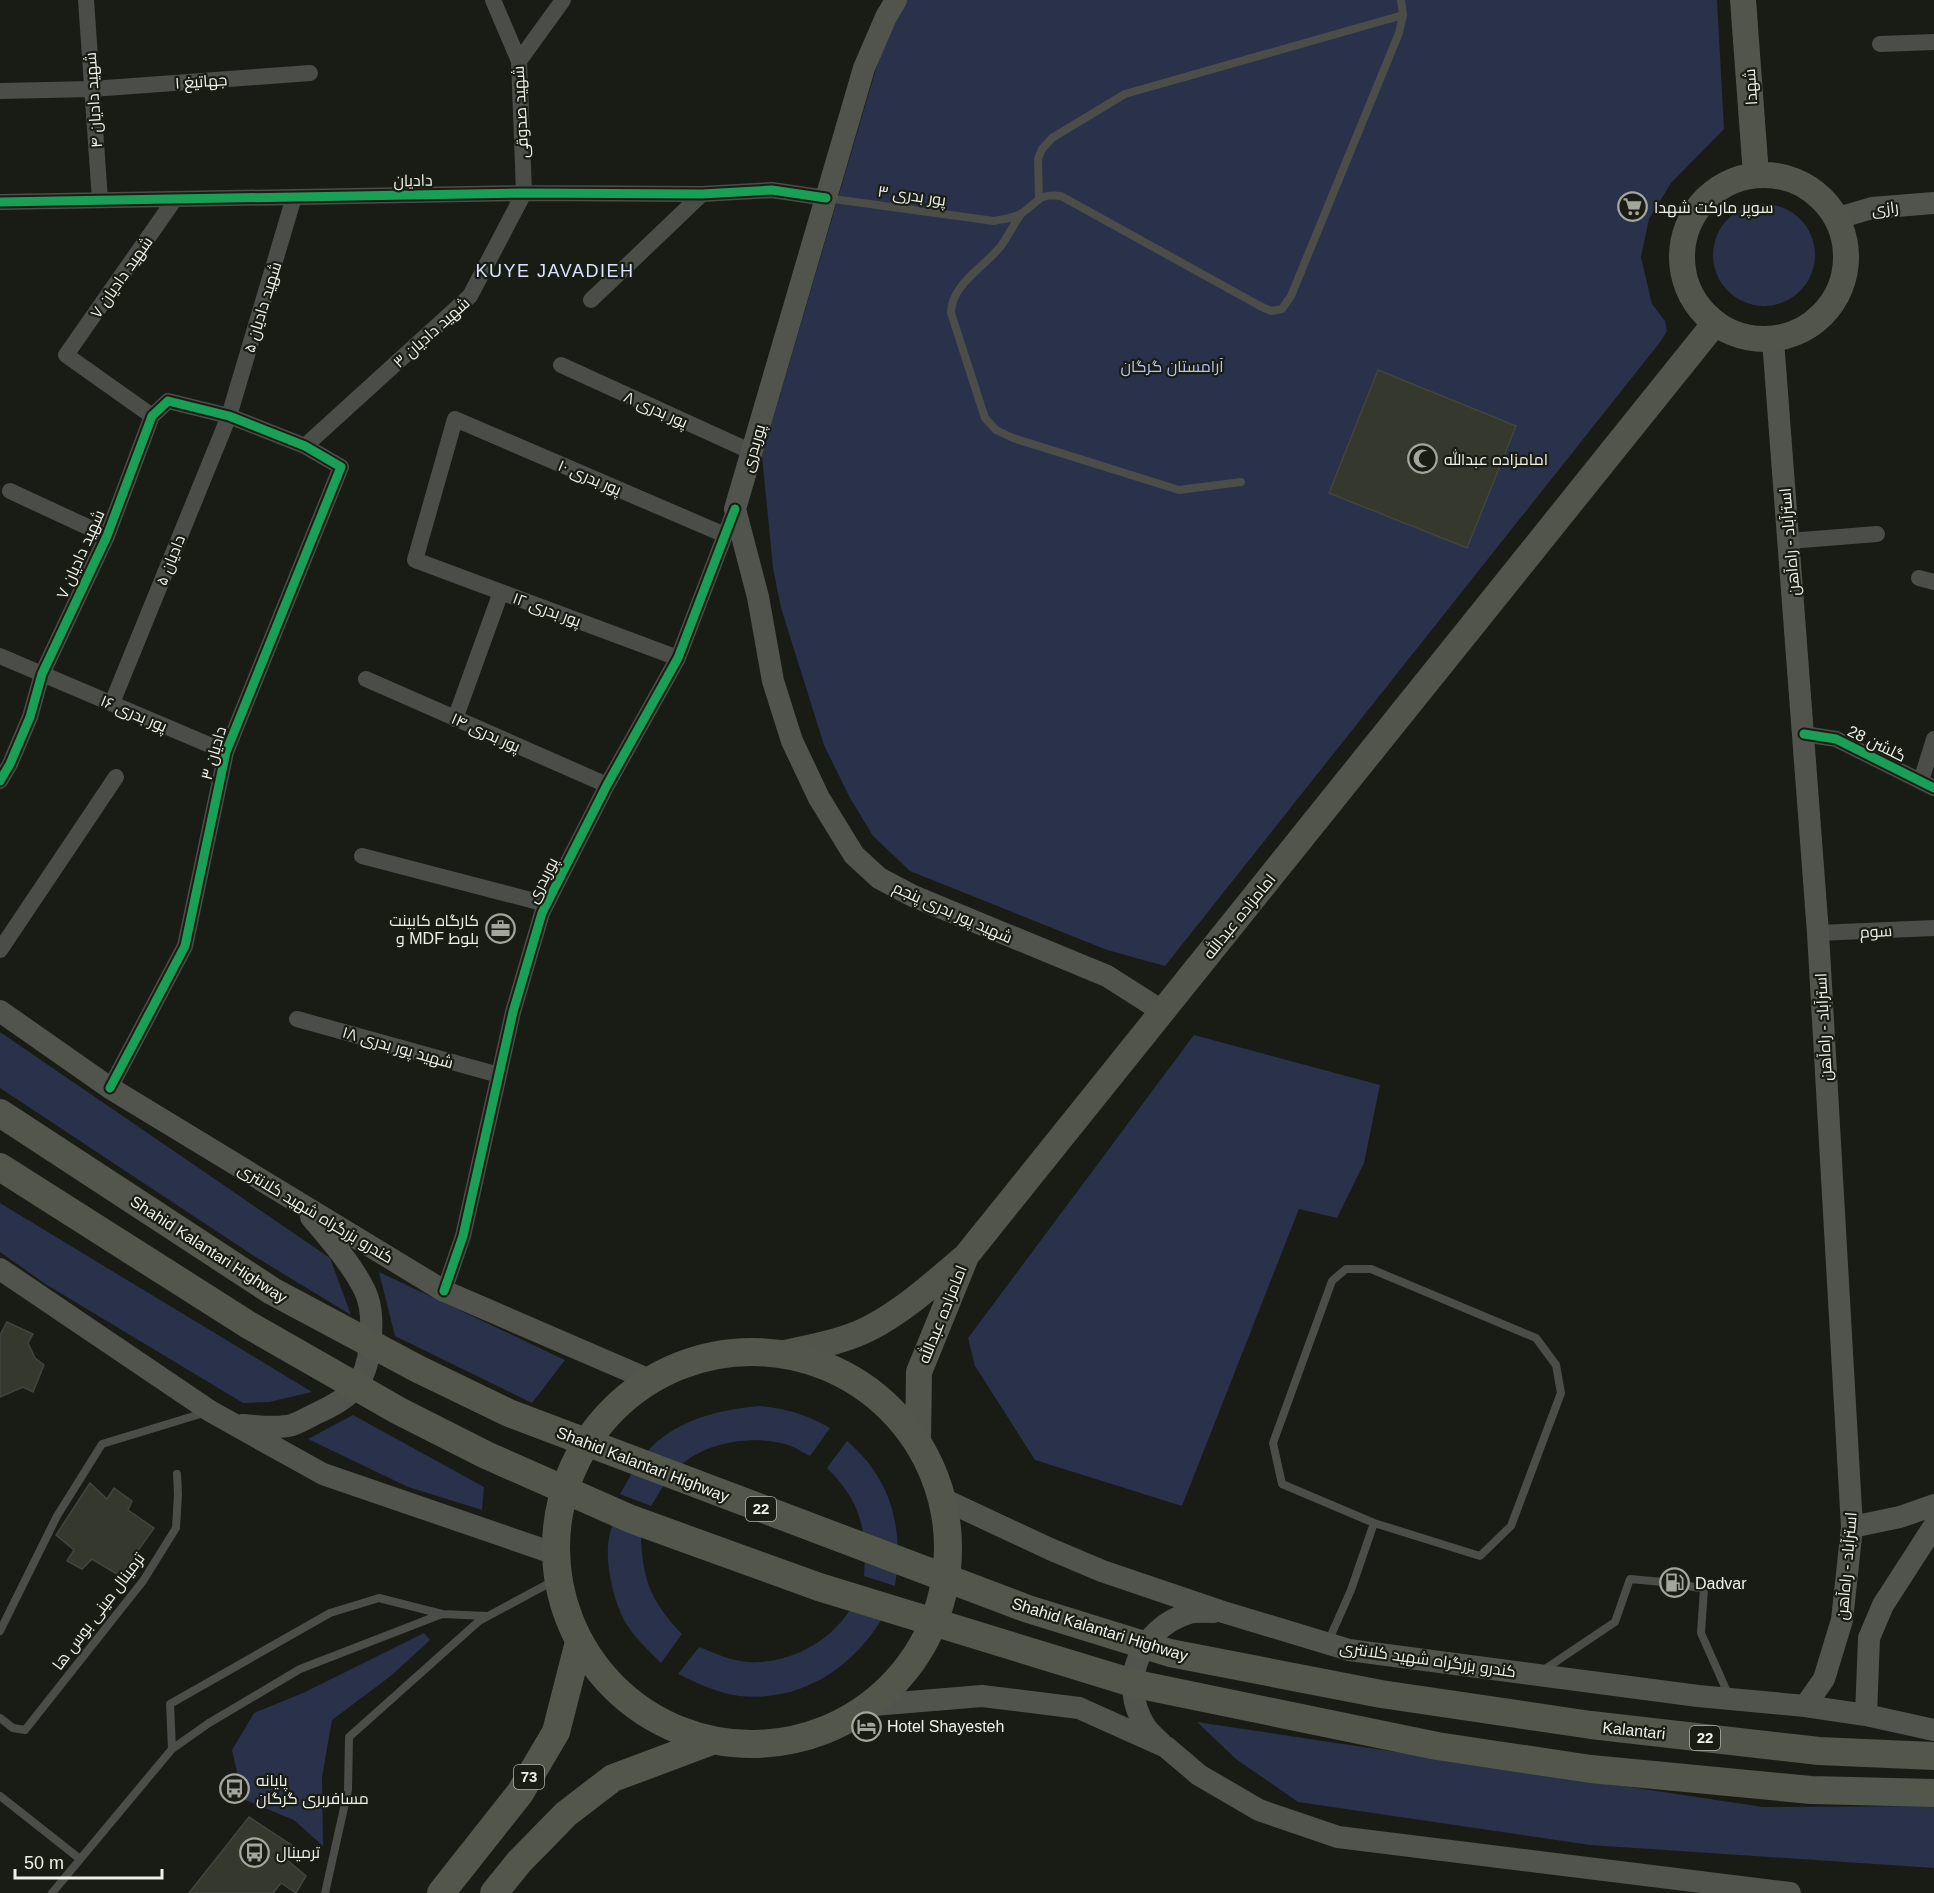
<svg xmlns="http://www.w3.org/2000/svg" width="1934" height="1893" font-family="Arial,Cairo,sans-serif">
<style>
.green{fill:#29314b}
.building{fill:#35382d;stroke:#42443e;stroke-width:1.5}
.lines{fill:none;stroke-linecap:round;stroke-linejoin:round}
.lane{stroke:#4b4d48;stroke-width:8}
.street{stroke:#4b4d48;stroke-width:16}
.secondary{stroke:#51544d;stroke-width:22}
.primary{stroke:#51554b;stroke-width:26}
.highway{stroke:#52564b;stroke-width:28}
.cycleway-casing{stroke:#1a1d13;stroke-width:13}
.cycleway{stroke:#1a9f57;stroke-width:9}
.labels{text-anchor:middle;stroke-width:4.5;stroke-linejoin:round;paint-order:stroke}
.shield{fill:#1a1d13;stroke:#aeb1aa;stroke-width:1.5}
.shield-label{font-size:15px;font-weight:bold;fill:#eef1ea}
.street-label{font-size:16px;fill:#eef1ea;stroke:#1a1d13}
.poi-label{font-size:16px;fill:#eef1ea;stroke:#1a1d13;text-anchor:start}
.park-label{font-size:16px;fill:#b6c5f9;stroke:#1a1d13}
.neighbourhood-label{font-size:18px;letter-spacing:1.5px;fill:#dae2ff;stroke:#1a1d13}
</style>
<rect width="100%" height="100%" fill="#191b15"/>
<path class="green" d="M905,0h812l7,129 -53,54 -22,36 -8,38 11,47 13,17 2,10 -6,10 -496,625 -58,-16 -197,-79 -37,-35 -23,-38 -26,-53 -43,-137 -8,-40 -11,-112 116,-394z
M1713 255a51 51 0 1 1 102 0a51 51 0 1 1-102 0Z
M0,1032l330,226 21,57 -97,-59 -254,-168z
M1194,1035l186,50 -16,78 -27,55 -38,-9 -117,297 -147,-46 -60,-94 -7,-28z
M0,1203l312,189 -43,10 -26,1 -196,-118 -47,-33z
M379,1272l186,88 -33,43 -137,-67z
M759,1406c29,3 46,8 71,22l-20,28c-8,-4 -17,-10 -25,-12 -33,-9 -77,-2 -103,20 -13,10 -22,28 -31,42l-31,-12c8,-13 15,-28 25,-40 29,-34 72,-44 114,-48z
M353,1415l131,72 -2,23 -74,-23 -100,-48z
M847,1441c45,38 57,88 48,145l-31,-10c3,-47 -3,-74 -37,-108z
M615,1520l26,8c0,47 8,72 41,106l-21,29c-13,-13 -28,-27 -37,-43 -13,-26 -24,-74 -9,-100z
M858,1598l30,10c-29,56 -84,95 -149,88 -22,-3 -42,-13 -61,-22l21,-27c16,6 32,14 49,15 33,2 69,-13 91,-38 7,-7 13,-18 19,-26z
M424,1633l6,7 -38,35 -60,45 -10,57 1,69 -29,-26 -51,-21 -11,-49 22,-37 49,-20z
M1197,1722l566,85 171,-1v62l-344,-23 -292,-43 -62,-43z"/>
<path class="building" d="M1378,370l138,56 -49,122 -138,-55z
M7,1322l26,12 -5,9 7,15 9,7 -11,27 -10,-5 -23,10v-62z
M90,1483l17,16 7,-11 18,13 -4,9 26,18 -34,48 -28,-17 -10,10 -15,-8 7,-11 -18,-15z
M249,1817l44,29 -7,13 20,17 -10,17 -15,-10 -8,10h-84z"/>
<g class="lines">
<path class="lane" d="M826,198l168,23c9,-2 21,-3 28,-8 17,-11 16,-20 39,-17l199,110 11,5 11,-2 9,-13 108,-263 4,-18 -2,-15
M1039,198l-1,-39 4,-10 10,-11 73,-44 278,-79
M1021,214c-7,10 -13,22 -20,32 -17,21 -50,39 -50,67l34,105 11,12 17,8 166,52 62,-8
M442,1614l-63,-16 -49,15 -160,91 2,45 37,-26 91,-54 142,-55 45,2
M0,1631l57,-115 45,-72 105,-32
M1328,1642l23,-52 23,-67 -92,-39 -9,-41 59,-162 14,-12h25l165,69 20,27 5,28 -50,133 -31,30 -106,-33
M1542,1671l73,-49 15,-43 44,4 30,6 -3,44 28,63
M0,1718l13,10 12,2 118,-149 33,-53 2,-34 -1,-20
M0,1796l80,63
M52,1893l120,-144
M325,1893l23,-103 1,-53 130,-116 78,-42"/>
<path class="street" d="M86,0l14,200
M1880,44l54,-2
M519,61l44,-61
M0,91l92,-2 218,-16
M0,202l524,-9 178,1 70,-4 54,8
M591,300l111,-106
M561,365l191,87
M152,416l-86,-61 109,-156
M305,446l165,-150 54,-103 -5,-132 -26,-61
M10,491l97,45
M1789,541l88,-7
M1919,578l15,4
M0,656l226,96
M678,658l-263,-98 40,-141 270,116
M366,679l241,106
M112,703l117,-287 65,-219
M455,719l46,-127
M1804,734l32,5 98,49
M0,781l10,-17 20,-47 12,-43 65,-138 45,-120 16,-15 61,15 76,30 36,21 -115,285 -41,194 -75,142
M1921,781l13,-42
M362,856l184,48
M1818,933l116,-5
M0,950l116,-173
M297,1019l202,56
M444,1291l19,-55 50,-224 29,-99 65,-128 71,-127 57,-149"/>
<path class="secondary" d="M896,0l-10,17 -22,51 -129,441 23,88 15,84 19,60 27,57 35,57 25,23 34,18 194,80 55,35
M1838,218l34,-10 62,-5
M1773,340l45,593 34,594 -10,93 -18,59 -19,27
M0,1011l110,77 334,203 206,89
M0,1269l210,142 113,63 233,80
M242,1425c15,1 35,4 50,0 9,-3 17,-8 25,-12 34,-15 49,-29 53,-67 2,-18 3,-38 -5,-55 -13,-27 -35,-51 -54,-74
M945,1500l105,49 52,22 118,40 129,39 349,46 107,10 61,9 68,15
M1852,1527l48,-10 34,-12
M873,1705l109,-9 97,12 87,39 33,28 60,35 79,27 452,56
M1866,1715l3,-77 14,-33 51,-79
M1161,1743c-5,-5 -12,-11 -16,-17 -28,-45 -4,-98 44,-113 7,-2 16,-1 24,-1"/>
<path class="primary" d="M1743,0l13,175
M1682 257a82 82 0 1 1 164 0a82 82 0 1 1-164 0Z
M781,1354c30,-7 62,-12 89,-26 35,-18 65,-46 96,-72l749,-933
M918,1444l1,-72 46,-113"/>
<path class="highway" d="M0,1113l272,178 146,78 91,44 519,196 142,44 211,41 210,31 228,26 115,5
M0,1167l247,157 152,87 87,44 145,64 188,68 317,97 301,62 154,23 220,21 123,3
M556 1548a196 196 0 1 1 392 0a196 196 0 1 1-392 0Z
M441,1893l79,-100 36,-61 23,-90
M494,1893l25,-31 47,-48 47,-36 99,-37"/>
<defs>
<path id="cycleway" d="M0,202l524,-9 178,1 70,-4 54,8
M1804,734l32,5 98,49
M0,781l10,-17 20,-47 12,-43 65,-138 45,-120 16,-15 61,15 76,30 36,21 -115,285 -41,194 -75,142
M444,1291l19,-55 50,-224 29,-99 65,-128 71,-127 57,-149"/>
</defs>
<use href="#cycleway" class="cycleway-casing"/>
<use href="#cycleway" class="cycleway"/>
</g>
<defs>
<symbol id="supermarket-ring" viewBox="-11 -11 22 22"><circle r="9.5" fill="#1a1d13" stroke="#a3a69f" stroke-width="1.5"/><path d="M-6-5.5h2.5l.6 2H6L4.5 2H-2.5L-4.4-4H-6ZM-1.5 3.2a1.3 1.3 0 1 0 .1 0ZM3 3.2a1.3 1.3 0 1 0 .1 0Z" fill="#a3a69f"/></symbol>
<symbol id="mosque-ring" viewBox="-11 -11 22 22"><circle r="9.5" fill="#1a1d13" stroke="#a3a69f" stroke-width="1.5"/><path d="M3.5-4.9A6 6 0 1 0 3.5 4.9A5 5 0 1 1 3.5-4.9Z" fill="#a3a69f"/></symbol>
<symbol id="office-ring" viewBox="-11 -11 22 22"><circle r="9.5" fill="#1a1d13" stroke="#a3a69f" stroke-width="1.5"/><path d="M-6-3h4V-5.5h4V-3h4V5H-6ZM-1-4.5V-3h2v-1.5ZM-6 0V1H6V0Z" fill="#a3a69f"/></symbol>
<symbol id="fuel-ring" viewBox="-11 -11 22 22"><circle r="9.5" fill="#1a1d13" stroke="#a3a69f" stroke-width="1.5"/><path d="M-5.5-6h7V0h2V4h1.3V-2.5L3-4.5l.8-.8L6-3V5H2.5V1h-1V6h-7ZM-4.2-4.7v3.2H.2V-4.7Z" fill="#a3a69f"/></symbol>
<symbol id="hotel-ring" viewBox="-11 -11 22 22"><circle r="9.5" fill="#1a1d13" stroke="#a3a69f" stroke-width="1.5"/><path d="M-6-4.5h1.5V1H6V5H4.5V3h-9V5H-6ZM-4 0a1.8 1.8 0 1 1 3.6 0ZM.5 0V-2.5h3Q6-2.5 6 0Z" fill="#a3a69f"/></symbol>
<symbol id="bus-ring" viewBox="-11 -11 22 22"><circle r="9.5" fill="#1a1d13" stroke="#a3a69f" stroke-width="1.5"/><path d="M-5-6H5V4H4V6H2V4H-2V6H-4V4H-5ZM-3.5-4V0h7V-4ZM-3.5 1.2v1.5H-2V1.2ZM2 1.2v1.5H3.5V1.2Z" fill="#a3a69f"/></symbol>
</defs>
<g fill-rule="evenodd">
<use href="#supermarket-ring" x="1616" y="190" width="33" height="33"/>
<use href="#mosque-ring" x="1406" y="442" width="33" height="33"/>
<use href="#office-ring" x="484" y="912" width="33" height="33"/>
<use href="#fuel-ring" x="1658" y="1566" width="33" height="33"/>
<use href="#hotel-ring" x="850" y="1710" width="33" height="33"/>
<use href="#bus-ring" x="218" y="1772" width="33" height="33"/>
<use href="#bus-ring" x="238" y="1836" width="33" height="33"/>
</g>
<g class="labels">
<g class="shield">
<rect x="746" y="1497" width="30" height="24" rx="4.5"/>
<rect x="1690" y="1726" width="30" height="24" rx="4.5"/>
<rect x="514" y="1765" width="30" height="24" rx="4.5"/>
</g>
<g class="shield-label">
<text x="761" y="1514">22</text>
<text x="1705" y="1743">22</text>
<text x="529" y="1782">73</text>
</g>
<g class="street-label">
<text transform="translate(201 81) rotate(-4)" y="6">جهاتیغ ۱</text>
<text transform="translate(1750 87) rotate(-94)" y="6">شهدا</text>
<text transform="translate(93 100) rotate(-94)" y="6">۴ شهید دادیان</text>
<text transform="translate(520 112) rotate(-93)" y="6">شهید صدوقی</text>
<text transform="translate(413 180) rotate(-1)" y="6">دادیان</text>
<text transform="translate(912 195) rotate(8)" y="6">پور بدری ۳</text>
<text transform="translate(1885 208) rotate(-7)" y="6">رازی</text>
<text transform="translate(121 277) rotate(-55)" y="6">۷ شهید دادیان</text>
<text transform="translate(262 307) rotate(-73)" y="6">۵ شهید دادیان</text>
<text transform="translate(431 332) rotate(-42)" y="6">۳ شهید دادیان</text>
<text transform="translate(656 409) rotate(24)" y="6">پور بدری ۸</text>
<text transform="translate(753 448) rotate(-74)" y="6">پوربدری</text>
<text transform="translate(590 477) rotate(23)" y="6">پور بدری ۱۰</text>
<text transform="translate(1789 542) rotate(-95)" y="6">استرآباد - راه‌آهن</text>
<text transform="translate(80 554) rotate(-66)" y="6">شهید دادیان ۷</text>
<text transform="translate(170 560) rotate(-68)" y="6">دادیان ۵</text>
<text transform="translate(547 609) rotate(20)" y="6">پور بدری ۱۲</text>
<text transform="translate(134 713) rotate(23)" y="6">پور بدری ۱۶</text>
<text transform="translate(486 732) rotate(24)" y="6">پور بدری ۱۴</text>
<text transform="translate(1877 743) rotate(26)" y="6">گلشن 28</text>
<text transform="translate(213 753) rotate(-74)" y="6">دادیان ۳</text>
<text transform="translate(542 880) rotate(-63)" y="6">پوربدری</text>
<text transform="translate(953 912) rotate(24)" y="6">شهید پور بدری پنجم</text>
<text transform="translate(1239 916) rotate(-51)" y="6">امامزاده عبدالله</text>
<text transform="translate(1876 931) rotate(-3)" y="6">سوم</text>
<text transform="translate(1823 1027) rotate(-93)" y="6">استرآباد - راه‌آهن</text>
<text transform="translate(398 1047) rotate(16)" y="6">شهید پور بدری ۱۸</text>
<text transform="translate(316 1213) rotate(31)" y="6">کندرو بزرگراه شهید کلانتری</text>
<text transform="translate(209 1249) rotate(33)" y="6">Shahid Kalantari Highway</text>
<text transform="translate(942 1314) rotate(-68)" y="6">امامزاده عبدالله</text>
<text transform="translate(643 1464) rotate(21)" y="6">Shahid Kalantari Highway</text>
<text transform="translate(1846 1566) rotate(-85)" y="6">استرآباد - راه‌آهن</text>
<text transform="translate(98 1611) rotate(-53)" y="6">ترمینال مینی بوس ها</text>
<text transform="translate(1100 1629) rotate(17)" y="6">Shahid Kalantari Highway</text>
<text transform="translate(1428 1659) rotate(8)" y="6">کندرو بزرگراه شهید کلانتری</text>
<text transform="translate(1634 1730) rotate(6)" y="6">Kalantari</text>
</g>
<g class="poi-label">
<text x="1654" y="213">سوپر مارکت شهدا</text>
<text x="1444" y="465">امامزاده عبدالله</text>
<text x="479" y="926" text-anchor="end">کارگاه کابینت<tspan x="479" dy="18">و MDF بلوط</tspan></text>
<text x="1695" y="1589">Dadvar</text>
<text x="887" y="1732">Hotel Shayesteh</text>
<text x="256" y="1786">پایانه<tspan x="256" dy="18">مسافربری گرگان</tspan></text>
<text x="276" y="1858">ترمینال</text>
</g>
<g class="park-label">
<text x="1172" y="372">آرامستان گرگان</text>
</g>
<g class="neighbourhood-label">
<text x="555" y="277">KUYE JAVADIEH</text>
</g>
</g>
<path d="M15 1869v9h147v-9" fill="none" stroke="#eef1ea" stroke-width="3"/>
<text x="24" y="1869" font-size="18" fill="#eef1ea" stroke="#1a1d13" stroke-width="4.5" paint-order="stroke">50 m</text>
</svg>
